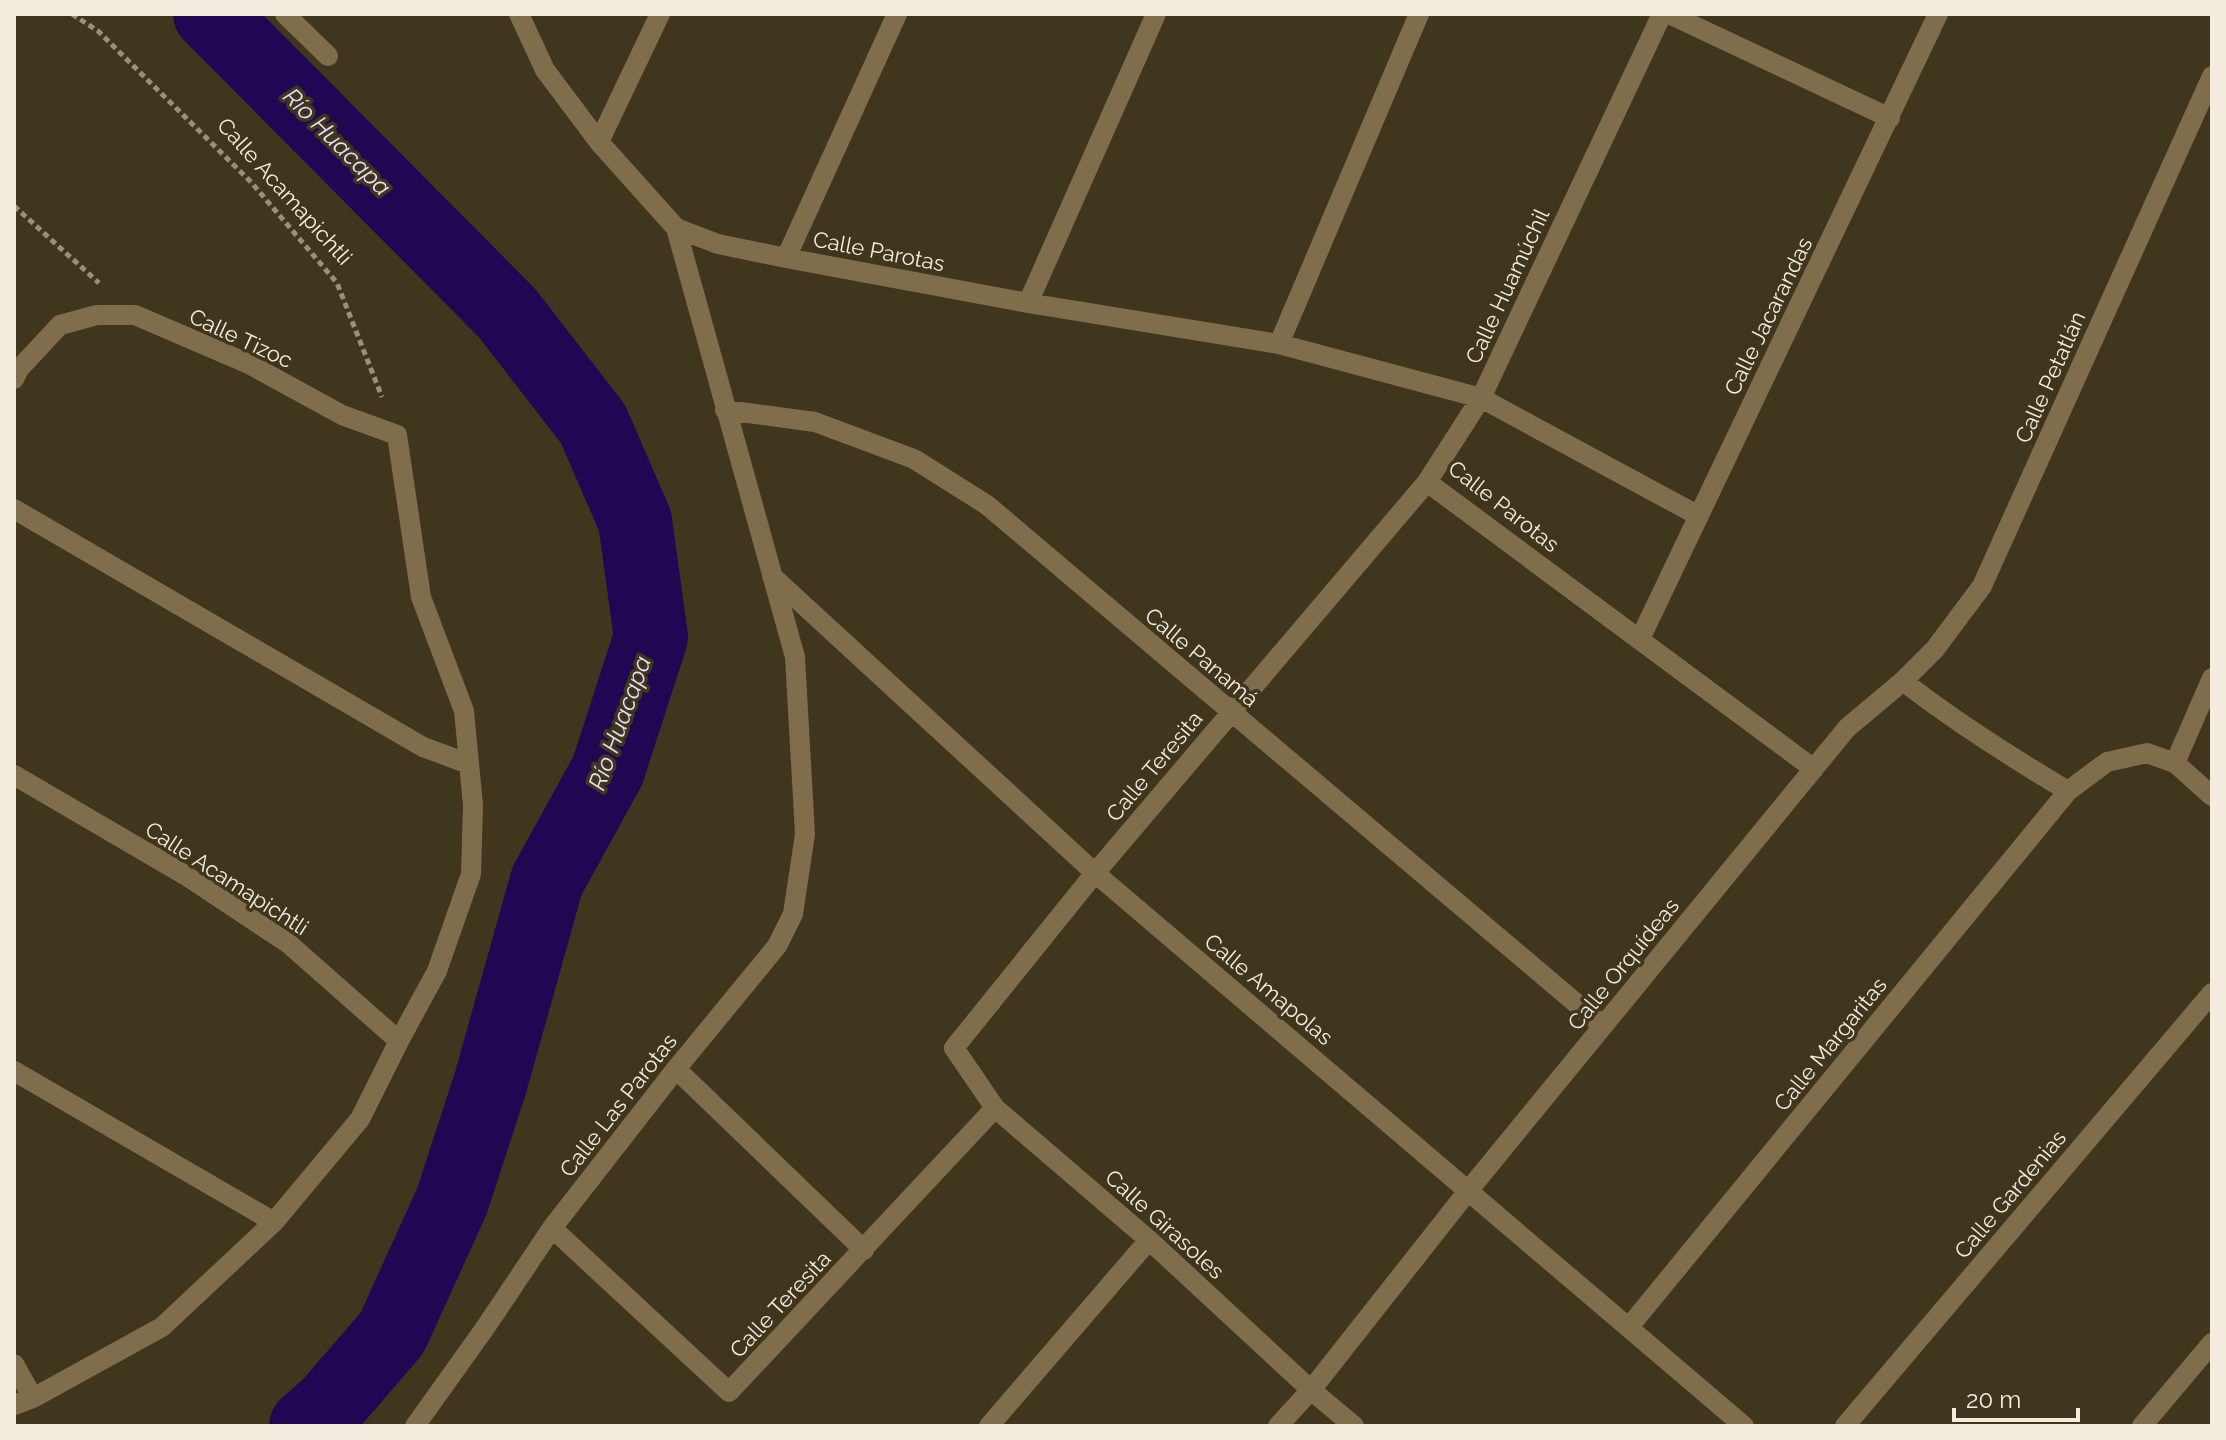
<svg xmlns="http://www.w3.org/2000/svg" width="2226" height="1440" font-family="Raleway,sans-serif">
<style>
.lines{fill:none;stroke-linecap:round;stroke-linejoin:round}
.river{stroke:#1f0753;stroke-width:74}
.path{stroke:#99907c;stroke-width:5;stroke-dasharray:6 4;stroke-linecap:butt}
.minor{stroke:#7f6d4b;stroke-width:20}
.labels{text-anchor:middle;stroke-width:7;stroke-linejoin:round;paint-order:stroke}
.street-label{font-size:22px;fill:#f4ecde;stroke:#40351d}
.water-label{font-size:24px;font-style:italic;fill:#e1e1f7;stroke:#40351d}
</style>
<rect width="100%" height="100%" fill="#40351d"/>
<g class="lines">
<path class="river" d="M210,14l297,299 86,111 42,97 16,116 -43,133 -61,111 -56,200 -39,120 -60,132 -63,73 -23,20"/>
<path class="path" d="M72,14l26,17 153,151 86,101 45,114
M14,206l85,77"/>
<path class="minor" d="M285,14l43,42
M1669,14l221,104
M599,142l61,-128
M676,228l42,16 68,14 242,45 251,41 202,54 218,118
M786,258l111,-244
M1028,303l128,-289
M1279,344l140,-330
M14,379l5,-10 41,-44 37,-10h38l114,49 93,51 55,20 24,162 43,114 9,94 -2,69 -34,97 -38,70 -39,78 -86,103 -112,105 -129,71 -19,7
M725,410l90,12 99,37 73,46 616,521
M1427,482l387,287
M14,509l409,238 46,17
M772,576l323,297 649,553
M1640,639l298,-625
M1903,681c52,41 108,76 165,110
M2175,763l37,-85
M14,775l171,100 104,69 110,97
M676,1069l188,181
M14,1071l260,151
M552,1228l177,164 266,-284
M1629,1327l439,-536 39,-29 40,-9 28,10 37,33
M14,1364l19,34
M415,1426l70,-98 67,-100 124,-159 101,-123 16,-32 12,-80 -10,-177 -119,-429 -77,-86 -54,-72 -26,-56
M989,1426l160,-186
M1278,1426l33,-36 157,-199 379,-463 56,-47 32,-32 47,-63 230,-510
M1354,1426l-43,-36 -162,-150 -154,-132 -41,-60 141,-175 332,-391 54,-84 181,-384
M1845,1426l367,-433
M2142,1426l70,-83"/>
</g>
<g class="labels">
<g class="street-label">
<text transform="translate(285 191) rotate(48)" y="8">Calle Acamapichtli</text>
<text transform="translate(879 251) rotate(11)" y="8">Calle Parotas</text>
<text transform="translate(1507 286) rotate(-65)" y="8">Calle Huamúchil</text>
<text transform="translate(1768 316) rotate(-64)" y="8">Calle Jacarandas</text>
<text transform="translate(241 338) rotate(25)" y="8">Calle Tizoc</text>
<text transform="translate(2050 377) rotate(-66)" y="8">Calle Petatlán</text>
<text transform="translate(1504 506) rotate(38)" y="8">Calle Parotas</text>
<text transform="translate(1202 657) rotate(40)" y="8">Calle Panamá</text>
<text transform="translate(1154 766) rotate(-50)" y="8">Calle Teresita</text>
<text transform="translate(227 878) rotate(33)" y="8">Calle Acamapichtli</text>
<text transform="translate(1623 964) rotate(-51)" y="8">Calle Orquídeas</text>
<text transform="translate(1269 989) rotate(40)" y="8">Calle Amapolas</text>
<text transform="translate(1830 1044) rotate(-51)" y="8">Calle Margaritas</text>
<text transform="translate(618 1105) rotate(-52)" y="8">Calle Las Parotas</text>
<text transform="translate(2010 1194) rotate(-50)" y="8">Calle Gardenias</text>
<text transform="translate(1165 1224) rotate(42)" y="8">Calle Girasoles</text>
<text transform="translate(780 1304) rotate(-47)" y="8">Calle Teresita</text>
</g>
<g class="water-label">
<text transform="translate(337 142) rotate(45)" y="8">Río Huacapa</text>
<text transform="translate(620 723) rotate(-70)" y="8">Río Huacapa</text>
</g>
</g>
<rect width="2226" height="1440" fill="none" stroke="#f4ecde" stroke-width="32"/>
<path d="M1954 1408v12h124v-12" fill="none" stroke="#f4ecde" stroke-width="4"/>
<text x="1966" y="1408" font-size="24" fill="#f4ecde" stroke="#40351d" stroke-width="6" paint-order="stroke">20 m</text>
</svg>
